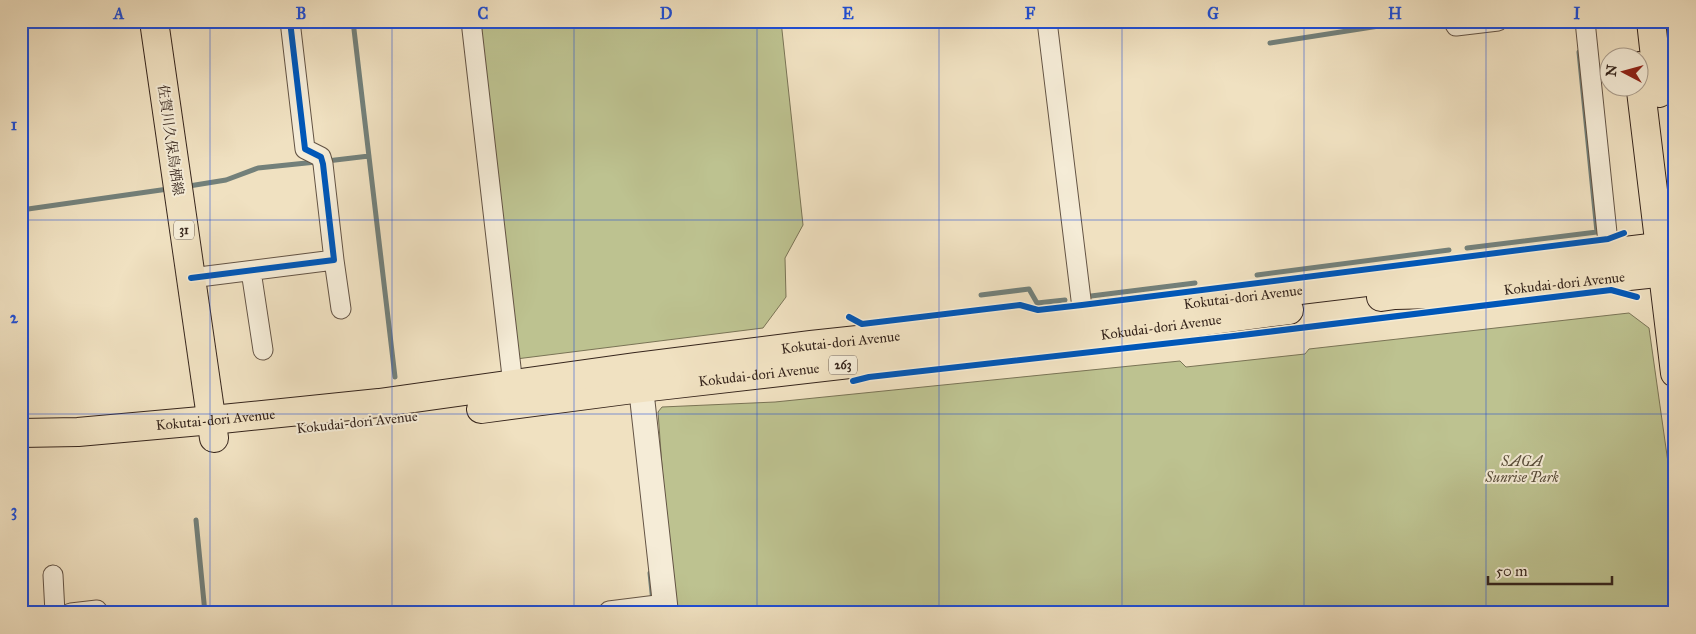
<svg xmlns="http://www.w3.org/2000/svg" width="1696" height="634" font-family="'IM FELL Great Primer','Noto Serif JP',serif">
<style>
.green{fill:#bdc290;stroke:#7a7456}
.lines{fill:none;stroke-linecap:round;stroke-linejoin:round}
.stream{stroke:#73807a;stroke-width:5}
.minor-casing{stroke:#645445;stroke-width:21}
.tertiary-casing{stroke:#645445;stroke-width:26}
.primary-casing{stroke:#36251c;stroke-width:30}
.trunk-casing{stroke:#36251c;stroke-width:30}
.minor{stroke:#f5ecd7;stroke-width:19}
.tertiary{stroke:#f5ecd7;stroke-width:24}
.primary{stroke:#f0e1c1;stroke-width:28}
.trunk{stroke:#f0e1c1;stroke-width:28}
.cycleway-casing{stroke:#f5ecd7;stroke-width:9}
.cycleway{stroke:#0057b8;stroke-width:6}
.grid{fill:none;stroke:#1d4ed8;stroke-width:1;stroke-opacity:0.55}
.labels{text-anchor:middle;stroke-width:4;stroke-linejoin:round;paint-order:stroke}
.shield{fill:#f5ecd7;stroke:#6f6154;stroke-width:1}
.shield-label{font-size:12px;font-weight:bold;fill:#36251c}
.street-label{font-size:14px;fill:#36251c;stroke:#f5ecd7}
.park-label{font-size:14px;font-style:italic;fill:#584c39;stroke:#f5ecd7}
.neatline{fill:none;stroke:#1d4ed8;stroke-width:2}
.grid-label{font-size:16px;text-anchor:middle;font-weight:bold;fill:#1d4ed8}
</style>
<rect width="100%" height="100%" fill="#f0e1c1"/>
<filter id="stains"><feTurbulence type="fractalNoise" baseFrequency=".004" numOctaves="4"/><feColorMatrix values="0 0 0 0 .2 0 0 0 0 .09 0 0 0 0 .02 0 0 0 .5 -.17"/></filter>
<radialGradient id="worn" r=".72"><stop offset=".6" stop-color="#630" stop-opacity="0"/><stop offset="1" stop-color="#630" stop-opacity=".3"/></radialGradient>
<path class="green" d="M478,21h303l22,204 -18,33 1,39 -23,31 -247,31z
M1629,313l20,15 26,184v101h-997l-15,-133 -5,-68 4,-5 113,-5 405,-41 6,6 119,-13 4,-5z"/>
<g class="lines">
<path class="stream" d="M353,21l42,356
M1270,43l141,-22
M327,161l42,-5
M189,186l37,-6 32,-12 58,-6
M21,210l147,-21
M1467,248l130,-16 -18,-180
M1257,275l192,-25
M981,295l48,-6 8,14 28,-3
M1091,296l104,-13
M196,520l9,93
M650,573l3,29"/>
<defs>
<path id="minor" d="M471,21l42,364
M1047,21l36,295
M1453,21l3,5 42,-5
M1585,21l24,231
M334,260l7,49
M251,271l12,79
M191,278l143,-18 -11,-96 -2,-7 -16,-8 -15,-128
M53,575l2,38
M609,611l56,-7
M71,613l26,-3"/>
<path id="tertiary" d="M641,388l25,225"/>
<path id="primary" d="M154,21l60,417"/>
<g id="trunk">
<path d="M1651,21l8,72"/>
<path d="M1638,66l37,307"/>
<path id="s1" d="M1381,297l14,-2 79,-2 201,-22"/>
<path id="s2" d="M481,409l160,-21 427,-49 221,-29"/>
<path id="s3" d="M21,433l57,-1 134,-12 167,-17 256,-36 176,-22 272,-29 592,-71"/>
</g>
</defs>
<use href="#minor" class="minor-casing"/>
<use href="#tertiary" class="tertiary-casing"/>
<use href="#primary" class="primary-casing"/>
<use href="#trunk" class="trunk-casing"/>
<use href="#minor" class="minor"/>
<use href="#tertiary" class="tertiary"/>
<use href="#primary" class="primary"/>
<use href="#trunk" class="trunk"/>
<defs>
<path id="cycleway" d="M191,278l143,-18 -11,-96 -2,-7 -16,-8 -15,-128
M849,317l13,7 158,-19 18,5 44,-5 526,-66 16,-6
M853,381l16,-4 365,-41 377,-46 26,7"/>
</defs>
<use href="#cycleway" class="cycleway-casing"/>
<use href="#cycleway" class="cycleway"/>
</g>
<path class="grid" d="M210,21v592M392,21v592M574,21v592M757,21v592M939,21v592M1122,21v592M1304,21v592M1486,21v592M21,220h1654M21,414h1654"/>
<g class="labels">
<g class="shield">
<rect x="174" y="220.5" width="20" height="19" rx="4"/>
<rect x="829" y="355.5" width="28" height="19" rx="4"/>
</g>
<g class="shield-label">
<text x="184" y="234">31</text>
<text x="843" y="369">263</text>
</g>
<g class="street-label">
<text transform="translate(171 140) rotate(82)" y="5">佐賀川久保鳥栖線</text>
<text dy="5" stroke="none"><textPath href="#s1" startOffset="184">Kokudai-dori Avenue</textPath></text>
<text dy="5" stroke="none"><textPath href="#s3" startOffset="1230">Kokutai-dori Avenue</textPath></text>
<text dy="5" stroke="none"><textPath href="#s2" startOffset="685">Kokudai-dori Avenue</textPath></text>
<text dy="5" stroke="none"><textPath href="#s3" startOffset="825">Kokutai-dori Avenue</textPath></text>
<text dy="5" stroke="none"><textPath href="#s2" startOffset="280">Kokudai-dori Avenue</textPath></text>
<text dy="5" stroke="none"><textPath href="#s3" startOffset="195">Kokutai-dori Avenue</textPath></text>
<text transform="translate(357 422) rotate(-6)" y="5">Kokudai-dori Avenue</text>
</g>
<g class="park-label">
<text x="1522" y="466">SAGA<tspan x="1522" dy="16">Sunrise Park</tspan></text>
</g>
</g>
<rect width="1696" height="634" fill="none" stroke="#f0e1c1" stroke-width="55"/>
<g transform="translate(1624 72) rotate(276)"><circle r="24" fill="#f5ecd7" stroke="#a99c8c"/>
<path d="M0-4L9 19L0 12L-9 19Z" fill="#8f2418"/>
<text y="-8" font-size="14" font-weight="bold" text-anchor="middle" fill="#36251c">N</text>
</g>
<path d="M1488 576v8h124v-8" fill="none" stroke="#36251c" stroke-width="2.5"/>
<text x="1496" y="576" font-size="15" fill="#36251c" stroke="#f5ecd7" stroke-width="4" paint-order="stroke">50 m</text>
<rect x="28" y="28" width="1640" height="578" class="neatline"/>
<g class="grid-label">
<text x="119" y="19">A</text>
<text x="301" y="19">B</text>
<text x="483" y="19">C</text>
<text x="666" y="19">D</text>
<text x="848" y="19">E</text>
<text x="1030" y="19">F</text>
<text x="1213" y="19">G</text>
<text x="1395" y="19">H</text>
<text x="1577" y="19">I</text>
<text x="14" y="130">1</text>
<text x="14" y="323">2</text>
<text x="14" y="516">3</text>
</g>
<rect width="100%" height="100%" filter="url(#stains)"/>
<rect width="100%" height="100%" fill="url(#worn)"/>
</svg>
